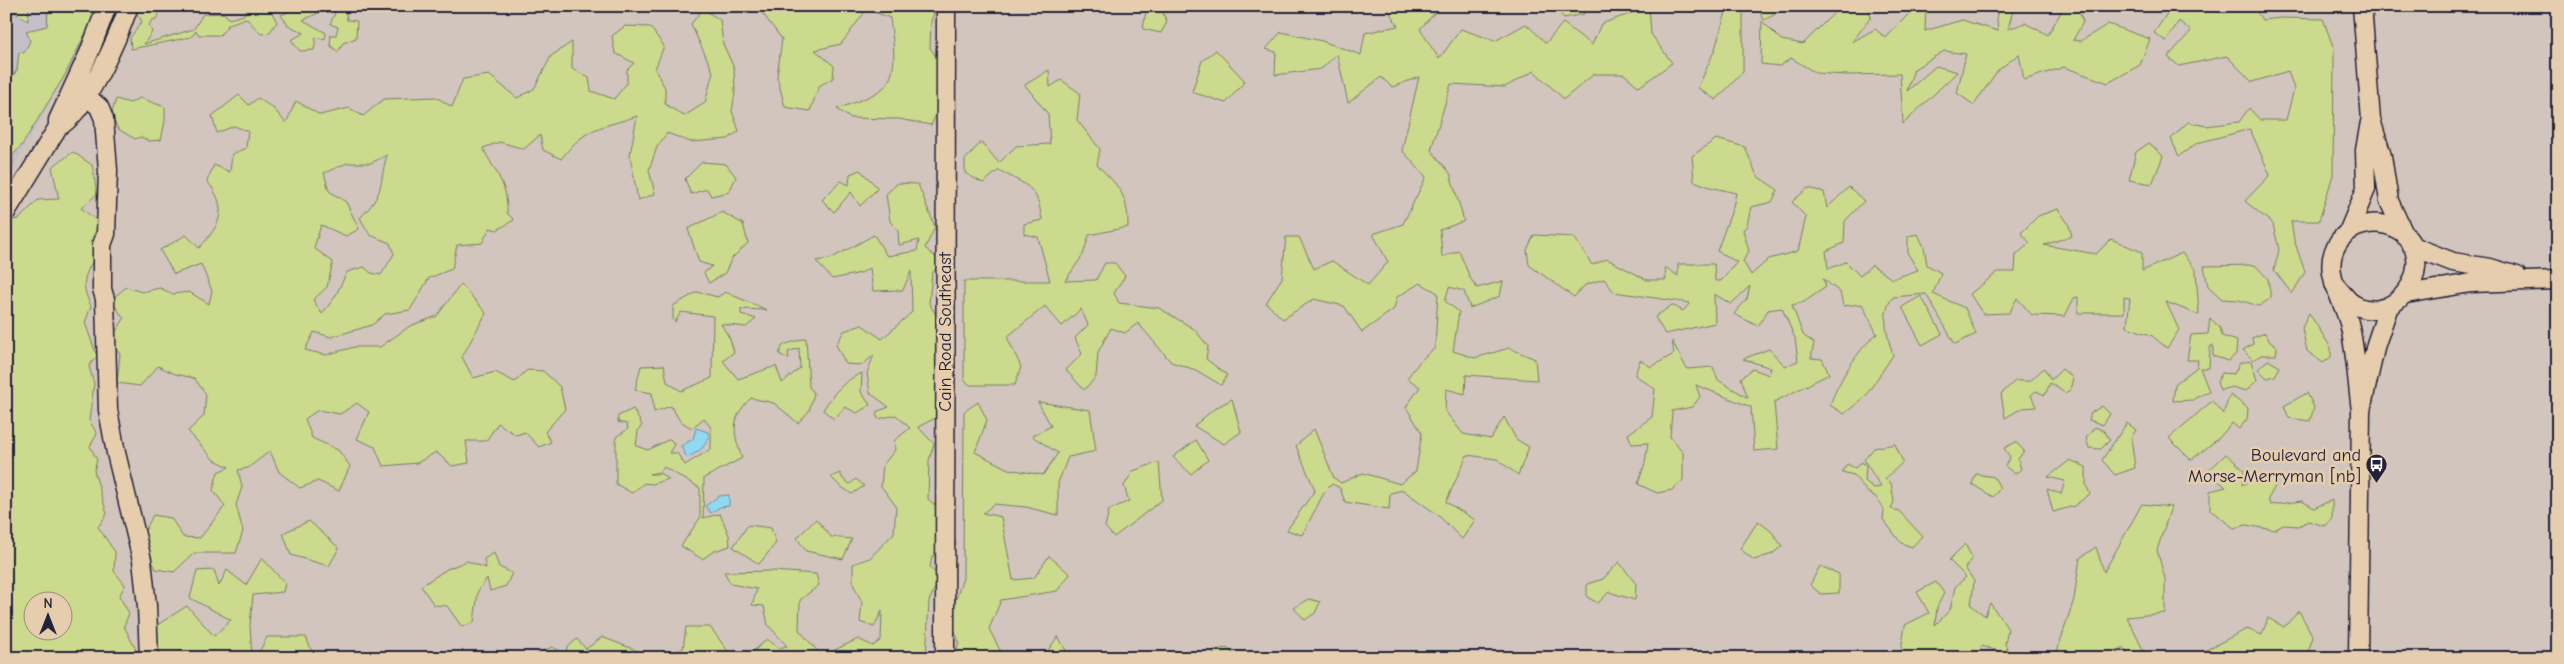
<svg xmlns="http://www.w3.org/2000/svg" width="2564" height="664" font-family="'Comic Neue',sans-serif">
<style>
.built{fill:#c5bfc8}
.green{fill:#cbda8d;stroke:#767e64;fill-rule:evenodd}
.water{fill:#90d9f1;stroke:#6490a8}
.lines{fill:none;stroke-linecap:round;stroke-linejoin:round}
.secondary-casing{stroke:#22223b;stroke-width:21}
.secondary{stroke:#e5cdad;stroke-width:18}
.labels{text-anchor:middle;stroke-width:5;stroke-linejoin:round;paint-order:stroke}
.street-label{font-size:18px;fill:#22223b;stroke:#e5cdad}
.poi-label{font-size:18px;fill:#22223b;stroke:#e5cdad;text-anchor:end}
</style>
<rect width="100%" height="100%" fill="#d2c5bd"/>
<filter id="ink" filterUnits="userSpaceOnUse"><feTurbulence type="fractalNoise" baseFrequency=".02" numOctaves="2"/><feDisplacementMap in="SourceGraphic" scale="10" xChannelSelector="R" yChannelSelector="G"/><feConvolveMatrix kernelMatrix="1 2 1 2 8 2 1 2 1" color-interpolation-filters="sRGB"/></filter>
<g filter="url(#ink)">
<path class="built" d="M6,6h95l-6,18 -89,156z"/>
<path class="green" d="M6,6h23l-1,15 -22,-14z
M48,6h51l-34,69 -43,70 -9,10v11l-7,7v-37l3,-15 -3,-1v-34l11,-16 2,-18 5,1 6,-12 -4,-10 21,-5z
M138,6h25l-7,13 -4,1 -3,5 3,7 -8,12 50,-15 9,-15 21,-1 5,6 15,-4 4,-9 22,3 7,13 -8,11 -8,1 -15,-16 -17,6 -9,11h-21l-3,-4 -5,6 -60,12 -1,-11 12,-17 -8,-11z
M297,6l48,1 2,13 10,1 -1,17 -13,5 -5,9 -8,-7 1,-10h5l2,-8 -8,-3 5,-11 -3,-6 -29,13 23,13 -1,6 -9,-2 -2,13 -14,1 -9,-11 13,-7 -16,-8 -7,-10 11,-5 6,2z
M757,6h180l-6,15 -1,27 13,18 1,33 -13,26 -32,-6 -49,-1 -13,-9c13,-5 42,-14 50,-25 12,-18 5,-47 3,-66l-23,-9 -26,35 -26,6 19,16 -1,12 -14,8 -9,25 -25,-4 -8,-30 5,-38z
M1389,6h52l-21,23 19,30 22,-30 34,12 31,-17 20,19 17,-20 29,22 9,-21 48,-17 2,27 21,29 -33,24 -15,-13h-30l-30,25 -30,-28 -29,16 -54,-3 -20,66 19,23 14,48 -24,9 2,27 17,-6 11,27 7,10 26,-7 -3,15 -30,12 -6,-17 -15,-4 -4,14 14,11 -6,39 22,7 34,-10 26,11 2,21 -71,-5 -1,19 -19,-5 -1,22 18,23 28,5 13,-22 12,22 13,8 -11,28 -21,-16 -30,-4 -21,47 29,18 -13,19 -24,-24 -35,-25 -13,3 -1,16 -44,-7 -5,-14 -8,-4 -7,7 -23,44 -15,-5 28,-40 -19,-44 18,-17 20,49 7,5 22,-10 37,11 16,-13 6,-38 -16,-26 14,-20 -13,-9 14,-18 14,-12 3,-55 -18,-10 -23,14 -3,12 -32,23 -18,-26 -30,-7 -31,20 -17,-16 16,-25 4,-41h13l15,32 18,-8 36,24 20,-23 -15,-28 30,-10 23,-47 -24,-27 17,-73 -27,10 -11,-10 -33,26 -11,-49 -16,15 -46,6 1,-23 -10,-3 15,-17 41,9 39,14 4,-22 33,-7 -11,-18z
M1554,6h32l-2,8 -20,4z
M1760,6h19l1,1 -6,8 -10,5 -3,-5z
M1841,6h27l3,11 -19,25 23,-13 11,9 30,-32h10l-1,25 37,-11 36,11 -2,-25h18l-6,23 17,-6 23,12 13,-23 -1,-6h17l6,16 -10,18 8,1 27,-17 42,15 -10,26 -32,18 -44,-16 -40,13 -5,-26 -22,17 -23,34 -17,-12 9,-39 -22,-3 -30,18 -7,22 29,-25 21,6 -54,52 -3,-50 -55,1 -29,-2 -25,-15 -11,8 -19,-2 1,-43 19,19 22,4z
M2160,6h93l9,14 20,-2 41,1 11,30 -1,126 -14,46h-28l3,19 11,32 -13,22 -18,-24 5,-20 -6,-26 -28,-23 25,-26 -20,-46 -53,14 -18,13 -8,-17 17,-17 18,4 33,-4 10,-14 11,12h26l8,-31 -6,-18 -36,11 -25,-26 -48,10 -11,-9 23,-26 -12,-10 -13,20 -12,-8 14,-21z
M703,9l17,11 3,24 11,24 1,24 -3,19 7,20 -11,8 -37,3 -24,-9 -10,14 -8,23 6,24 -17,6 -8,-45 7,-39c-37,13 -50,9 -76,43l-18,-9 -3,-15 -16,14 -24,-7 -17,6c12,25 25,35 24,65l7,7 -17,10 -7,-2 -8,15 -25,2 -5,24 -23,9 -19,32 -25,4 -13,11 -41,12 -17,-5 -9,18 21,5 28,-8h26l30,-21 27,-10 24,-32 25,29 -24,44 11,21 22,-6 20,10 12,-12 16,1 17,16 5,22 -20,23 6,10 -12,5 -14,-15 -9,3 -18,-12 -12,18h-20l3,22 -17,3 -16,-14 -19,11 -34,3 -8,-19 -18,-8 12,-27 -12,-9 -17,11 -22,-4 -13,9 7,19 26,12 12,16 -11,25 -21,-10 -18,7 -21,-16 -9,-21 -22,17 -10,2 4,17 -6,18 7,26 -7,22h-42l-20,19 -18,-3 -15,-30 12,-24 18,3 12,19 17,1 25,-32 -12,-16 5,-18 11,-5 -16,-8 -25,-28 16,-15 2,-22 -12,-16 -19,-4 -17,-8 -18,20 -23,-3 3,-29 -10,-13 14,-22 -13,-19 15,-13 16,5 18,-4 13,6 16,-2 20,12 3,-13 -11,-27 -27,10 -14,-24 26,-15 13,13c22,-23 30,-40 8,-67l7,-16 16,7 2,-18 14,-6 2,-17 -14,-5 -17,7 -5,-17 27,-21 10,10 9,-7 16,11 12,14 10,-22 24,14 29,-7 14,8 21,-17 52,-2 16,10 11,-28 26,-4 28,23 17,-9 17,-33 21,-14v27l17,9 2,13 23,8 13,-16v-13l7,-7 -19,-10 -3,-17 13,-10 25,1 14,19 -9,23 10,19v16l19,12 21,-13 8,-31 -22,-48zM387,155c-9,31 -1,37 -27,63l10,17 20,8 4,11 -13,21 -10,-2 -7,-6 -17,5 -12,25 -13,17 -9,-14 14,-13 6,-25 -19,-14 7,-23 25,11 13,-7 -13,-27 -17,-11 -5,-18 23,-10h24z
M1146,11h16l5,11 -6,11 -18,-4z
M1726,12h17v60l-27,28 -18,-12 17,-39z
M1216,50l29,31 -19,22 -34,-11 10,-31z
M1049,70l1,17 11,-7 19,13 -3,27 23,29 -3,16c22,21 31,30 31,62l-39,8 -6,20 -18,26 31,-1 9,-17h10l10,13 -11,17 5,10 40,5 35,21 14,17 -2,13 21,16 -6,10 -25,-15 -25,-8 -33,-39 -13,10 -14,-5 -13,24 -2,25 -12,13 -18,-20 16,-16 -7,-16 13,-13 -7,-16 -19,17 -17,-20 -38,31 14,30 -6,18h-45l-6,-5v-99h86l-12,-44 -14,-3v-10l18,-4c-5,-36 -14,-33 -43,-50l-16,13 -18,-10v-13l16,-18 18,21 17,-17 34,-2 -2,-30 -23,-29z
M140,98l25,9v14l-4,19 -12,1 -8,-4 -6,2 -17,-10 -7,-14 5,-16 14,4z
M1716,139l29,8 12,29 21,14 -6,12 -21,5 -4,18 -4,5 6,21 -6,10 8,14 18,-16 29,-8 8,-34 -14,-15 16,-14 16,4 3,16 22,-21 15,14 -19,20 -1,22 -18,8 2,18 18,-7 14,14 12,-11 20,14 26,-9 -10,-16v-18l10,-2 6,13 3,18 14,8 -8,21 32,14 11,26 -21,10 -29,-50 -33,3c-13,16 -6,39 0,58l-28,42 -21,17 -14,-9c7,-21 29,-58 47,-71l-15,-30 -19,2 -3,-14 -17,-13 3,8 -22,15 -12,3 11,30 11,8 -3,15 11,1 7,15 -55,28 4,47 -24,2 -3,-44 -55,-22 4,12 -8,10 -20,4 -2,26 13,16v27l-11,10 -15,3 -19,-9 7,-21 3,-20 -16,1 -4,-10 24,-17 3,-28 -20,-14 5,-15 11,7 23,-13 -2,-13 15,28 26,-2 5,13 30,18 -7,-20 12,-9 16,6 2,-7 -28,-9 26,-10 16,17 13,-5 -3,-23 -13,-30 -14,2 -10,16 -24,-12 13,-15 3,-13 -19,18 -17,-10 1,29 -50,11 -10,-17 17,-12 11,6 7,-8 -76,-11 -10,-13 -19,6 -11,12 -45,-32 -2,-15 7,-15 40,2 18,28 15,-6 40,21h19l-1,-13 13,9v-12h36l1,17h6l16,-19 -20,-11 16,-44 3,-14 -26,-6 -16,-6 -2,-25z
M2149,143l14,13 -11,28 -23,-4 7,-28z
M73,152l19,13 5,29 -16,14 19,15 -10,19 7,11c-12,22 -18,29 -6,53l-6,17 12,33 -8,10 5,18 -5,36 8,14 -7,12 7,14 -3,11 13,43 -9,13 17,25 -1,19 11,14 -6,11 10,17 -5,13 15,30 -133,2v-394l2,-6 -2,-2v-35l13,-2 19,-19 21,-1 -7,-32zM32,602h30v30h-30z
M702,162l24,2 10,13 -7,15 -18,4 -4,-7 -16,5 -6,-15z
M860,170l18,18 -18,18 -9,-14 -17,20 -12,-12 19,-19 8,4 1,-11z
M898,183l20,1 17,43 -10,21 16,14 -9,11 -3,30 22,38 -8,73 -25,13 16,17 -5,16 -1,39 23,20 5,26 -11,10 -13,1 -2,12 10,9 -11,24 -3,57h-186l15,-8 12,-11 12,9 8,-2 -19,-21 -4,-19 -12,-1 5,-16 -26,-5 -7,-12 47,-1 45,3 3,11 -19,15 -1,30 23,26 36,-17 15,7 8,-6 1,-29 -8,16 -14,-5 2,-20 -9,-18v-20l17,-6 24,-25 2,-27 -15,-20 2,-21 12,-15 -1,-9 16,-13 -14,-13 -18,4 -2,-7 13,-5 -19,-14 -3,-20 7,-18 -12,10 -16,-1 -10,-19 8,-14 18,-6 20,14 30,-27 -1,-41 -8,19 -30,1 -3,-23 -9,5 -29,6 -16,-18 14,-2 44,-24 13,21 30,-5 2,-11 -20,5 -1,-14 -8,-10 -4,-27z
M2058,209l10,14 4,13 -28,9 52,9 15,-15 31,13v19l40,-18 14,17 3,45 -33,-13 13,28 -12,18 -16,-13 -24,-8 3,-29 -6,-1v16h-46v-16l-4,1 -9,18 -33,-1 -15,-17 -8,15 -26,1 -13,-20 28,-22h17l1,-17 14,-12 -9,-10 17,-17z
M722,212l21,12 5,19 -16,15 -7,15 -16,10 -5,-10 8,-7 -13,-4 -11,-33z
M2255,265l13,14 3,19 -12,8 -20,-6 -17,-1 -14,-13 -4,-20z
M697,292l21,5 7,-5 42,18 -26,-1v5l15,5 -10,8 -25,-3 9,15 4,13 -11,9 15,18 38,-13 6,17 18,-15 -1,-20 -11,4 1,7 -10,-5 4,-9 23,-7 3,49 5,6 -5,18 -11,12 -24,-20 -23,-5c-21,20 -18,35 -9,60l-38,20 -1,40 17,-4 9,21 1,11 -16,5 -12,8 -21,-13 19,-28v-30l-36,-21 -4,5 -11,2h12l8,5 -17,5 -8,-1 -12,10 -16,-9v-47l12,-8 -1,-5 -9,-2v-6l15,-7 9,16 -4,6 -2,15 12,4 22,-11 4,5 -5,9h8l8,12 26,-16v-21l-7,-10 -12,10 -12,-7 -9,-15 -17,6 -2,-19 -17,-3 6,-24 23,-1 3,17 14,9 31,-13 1,-62 -32,-4 -6,10 -2,-3v-13z
M1921,296l21,38 -20,11 -20,-38z
M2309,313l22,35v9l-8,6 -16,-12 -5,-23z
M2210,318l10,10 2,8 15,5 -1,13 -8,7 -15,-5v-11l-3,2 -1,21h-9l9,23 -16,9 -20,1 2,-17 22,-17 1,-7h-11l4,-25 17,-1z
M2265,333l5,9 7,5 -1,8h-15l-8,5 -10,-10 10,-6 -1,-6z
M2268,360l12,7 -5,9 -8,2 -9,-9z
M2251,361l6,19 -11,11 -14,-4 -12,3 -3,-8 5,-9 12,1 6,-11z
M2044,368l7,12 11,-11 11,9 -3,12 -5,3 -15,-10 -5,12 -9,-4 -5,4 5,12 -14,1 -17,10 -4,-24 14,-13h15z
M862,373l-1,19 9,13 -13,8 -12,-6 -11,12 -11,-9c11,-17 20,-29 39,-37z
M2307,393l7,14 -4,14 -21,-3 -5,-12z
M2230,395l18,13 -1,11 -8,10 -7,-6 -13,15 -28,22 -22,-22 43,-37 11,13z
M1232,399l9,33 -17,12 -30,-18 20,-17z
M978,402l9,18 -12,32 33,17 35,6 15,-22 -26,-17 19,-10 -13,-24 52,8 6,41 -28,6 -10,26v32l-32,-8 -32,-3 -11,9 18,4 12,63 21,-2 15,-22 21,18 -13,17 -56,9 -12,29 15,29h-50l5,-16 -9,-25 13,-39 1,-166z
M2102,406l8,8 -7,11 -14,-5 2,-7z
M2127,423l9,7 -5,7 4,31 -20,7 -13,-15z
M2095,427l9,4 6,9 -9,9 -12,-1 -3,-10z
M1196,440l12,20 -17,14 -18,-17z
M2016,442l8,9 -6,8 3,10 -6,5 -10,-8 5,-9 -6,-9z
M1895,444l8,18 -18,17 6,4 3,18 -3,8 8,2 23,25 -10,11 -11,-4 -18,-24 1,-9 -8,-13 -9,-5 -13,-17 -12,-3 5,-8 8,4 7,-6 4,4 -1,15 9,7 7,-1 -17,-27 10,-12z
M2226,454l18,16 -2,15 16,-8 21,2 -11,20 2,6 32,-4 12,7 18,-8v20l-7,6 -17,-5 -9,5 -16,-1 -9,5 -28,-5 -12,3 -24,-18v-19l16,-4 -19,-15z
M2070,460l16,7v18l4,9 -16,12 -21,6 -6,-23 14,5 4,-13 -17,-4z
M1159,462l3,38 -48,37 -9,-10 4,-17 20,-9 -5,-15 9,-15z
M840,473l3,6 7,5 6,-5 8,7 -12,8 -12,-8 -9,-9z
M1976,474l18,3 6,11 -7,9 -21,-13z
M2142,504l29,3 -14,43 8,29v34l-38,4 20,41h-21l1,-7 -5,-4 -8,11h-59l19,-59 6,-41 16,-11 8,25z
M816,519l15,18 21,2 -9,20 -37,-8 -9,-13z
M309,521l30,27 -10,18 -38,-11 -8,-22z
M1758,521l13,10 11,15 -10,8 -18,6 -14,-11z
M748,525l23,3 5,15 -17,21 -26,-17z
M1965,544l7,14 -7,10 9,13 -3,24 14,11 5,-13 18,26 -3,15 6,14h-13l3,-6 -19,-6 -7,12h-75l5,-33 24,-12 -12,-21 19,-10 8,11 -7,14 -2,18 15,-15 5,-23 11,-10 -17,-17z
M494,553l5,14 13,6 -6,13 -16,5 -3,-13 -9,13 -4,31 -12,5 -15,-21 -13,-1 -13,-19 26,-17 20,-8 19,7 -2,-9z
M262,558l23,25 -2,9 -30,3 -3,30 2,33h-95l-3,-31 33,-21 27,30 17,-16 -41,-22 7,-27 17,-1 5,16 8,-16 19,15z
M1619,562l17,22 -1,16 -26,-8 -11,11 -11,-6v-13l16,-5z
M1820,566l19,8v19l-18,1 -11,-9z
M1309,599l11,3 -5,11 -10,7 -11,-12z
M2299,611l14,26 -7,21h-116l57,-29 15,6 6,-17 16,9z
M686,627h24l23,31h-151l-2,-3 -3,3h-49l24,-11 20,10 -6,-8 11,-10 9,10 16,-12 49,19 32,-7z
M1058,636l12,22h-27z
M267,637h39l6,15 9,6h-65z
M1227,648l8,8 -1,2h-20v-8z"/>
<path class="water" d="M696,428l12,4c0,14 -8,19 -20,25l-2,-1 -5,-10 12,-7z
M729,495v11l-9,1 -9,6 -6,-7 14,-10z"/>
<g class="lines">
<defs>
<path id="secondary" d="M2362,6l9,114 11,36 7,45 16,35
M86,96l13,11 5,12 4,51 -2,64 -4,11v44l3,10 3,111 8,43 26,107 5,46 2,52
M58,124v-4l31,-67 18,-47
M6,212l52,-85c29,-15 60,-90 71,-121
M2349,230l17,-41 -1,-39 5,-28
M2412,246l41,16 37,6 27,8
M2334,284c5,5 10,12 15,17 40,31 89,-29 57,-65 -11,-11 -28,-15 -42,-11 -11,2 -18,7 -25,16 -20,30 5,57 11,86 6,27 7,55 11,83
M2406,294l65,-11 87,-3
M945,658l1,-652
M2358,658l3,-248 15,-66 13,-38"/>
</defs>
<use href="#secondary" class="secondary-casing"/>
<use href="#secondary" class="secondary"/>
</g>
</g>
<defs>
<symbol id="bus-pin" viewBox="-11 -11 22 30"><path d="M0 17L-7.5 6A9.5 9.5 0 1 1 7.5 6Z" fill="#22223b" stroke="#e5cdad"/><path d="M-5-6H5V4H4V6H2V4H-2V6H-4V4H-5ZM-3.5-4V0h7V-4ZM-3.5 1.2v1.5H-2V1.2ZM2 1.2v1.5H3.5V1.2Z" fill="#fff"/></symbol>
</defs>
<g fill-rule="evenodd">
<use href="#bus-pin" x="2364" y="452" width="25" height="34"/>
</g>
<g class="labels">
<g class="street-label">
<text transform="translate(945 332) rotate(-90)" y="6">Cain Road Southeast</text>
</g>
<g class="poi-label">
<text x="2361" y="461">Boulevard and<tspan x="2361" dy="21">Morse-Merryman [nb]</tspan></text>
</g>
</g>
<rect width="2564" height="664" fill="none" stroke="#e5cdad" stroke-width="25"/>
<rect x="12" y="12" width="2539" height="639" fill="none" stroke="#22223b" stroke-width="2" filter="url(#ink)"/>
<g transform="translate(48 616)"><circle r="24" fill="#e5cdad" stroke="#97897f"/>
<path d="M0-4L9 19L0 12L-9 19Z" fill="#22223b"/>
<text y="-8" font-size="14" font-weight="bold" text-anchor="middle" fill="#22223b">N</text>
</g>
</svg>
